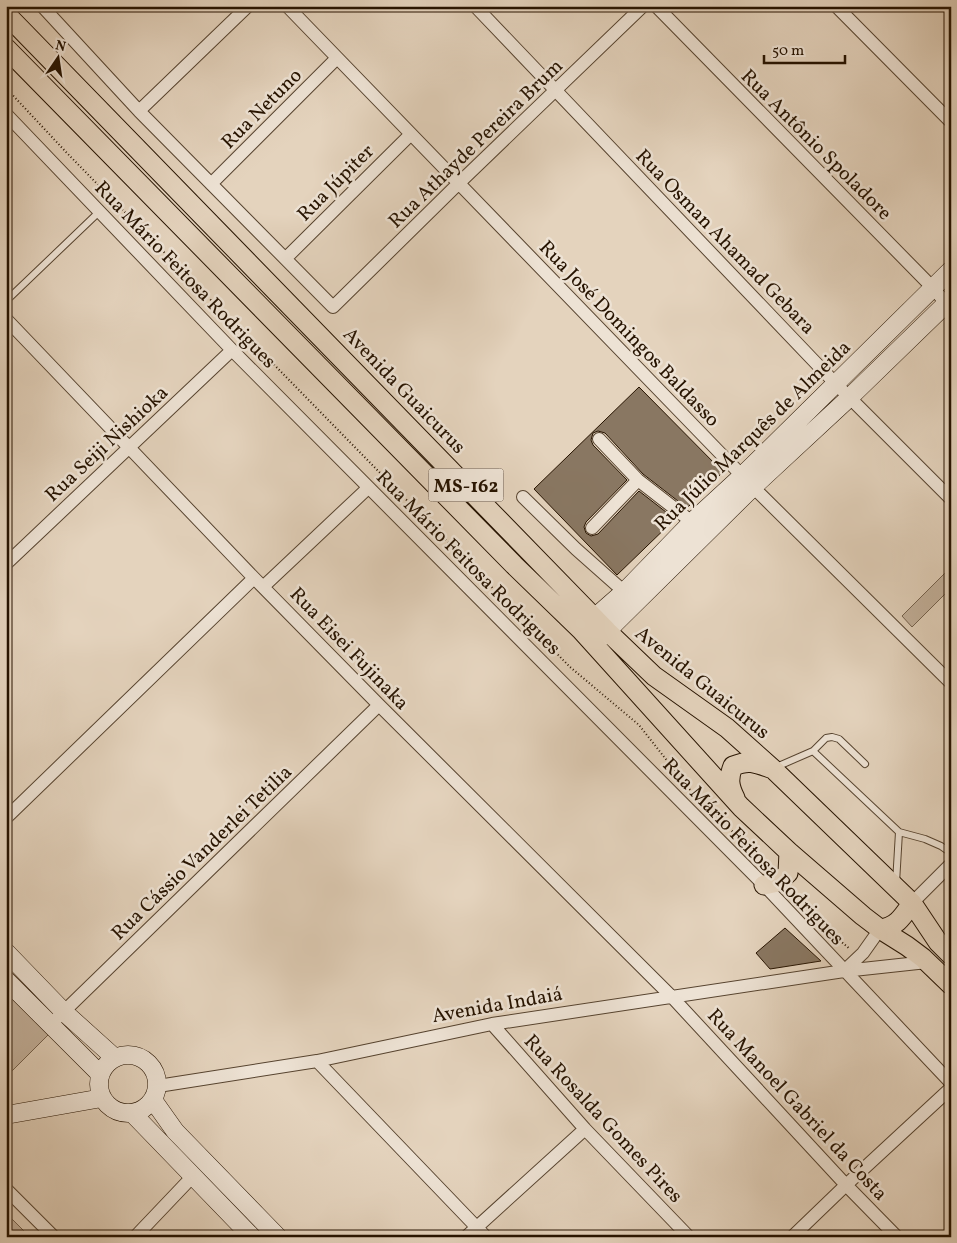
<svg xmlns="http://www.w3.org/2000/svg" width="957" height="1243" font-family="Vollkorn,serif">
<style>
.green{fill:#c4b29d;stroke:#75624e}
.building{fill:#897762;stroke:#261300}
.lines{fill:none;stroke-linecap:round;stroke-linejoin:round}
.lane-casing{stroke:#56432f;stroke-width:8}
.street-casing{stroke:#56432f;stroke-width:14}
.secondary-casing{stroke:#261300;stroke-width:19}
.primary-casing{stroke:#261300;stroke-width:21}
.path{stroke:#261300;stroke-width:2;stroke-dasharray:1 2.5;stroke-linecap:butt}
.lane{stroke:#ede2d4;stroke-width:6}
.street{stroke:#ede2d4;stroke-width:12}
.secondary{stroke:#ede2d4;stroke-width:18}
.primary{stroke:#e4d3bd;stroke-width:19}
.labels{text-anchor:middle;stroke-width:5;stroke-linejoin:round;paint-order:stroke}
.shield{fill:#ede2d4;stroke:#625140;stroke-width:1}
.shield-label{font-size:19px;font-weight:bold;fill:#261300}
.street-label{font-size:20px;fill:#261300;stroke:#ede2d4}
</style>
<rect width="100%" height="100%" fill="#e4d3bd"/>
<filter id="stains"><feTurbulence type="fractalNoise" baseFrequency=".004" numOctaves="4"/><feColorMatrix values="0 0 0 0 .2 0 0 0 0 .09 0 0 0 0 .02 0 0 0 .5 -.17"/></filter>
<radialGradient id="worn" r=".72"><stop offset=".6" stop-color="#630" stop-opacity="0"/><stop offset="1" stop-color="#630" stop-opacity=".3"/></radialGradient>
<path class="green" d="M951,567v21l-39,39 -10,-11z
M6,989l44,44 -44,44z
M6,1213l24,24h-24z"/>
<path class="building" d="M639,387l84,85 -36,36 -44,-34 -38,-41 -7,-2 -5,2 -2,7 2,5 34,35 -41,42 -2,5 2,6 5,3 7,-2 41,-43 36,28 -58,56 -83,-86z
M785,928l36,33 -51,8 -14,-16z"/>
<g class="lines">
<defs>
<path id="lane" d="M6,301l94,-90
M813,751l86,81 26,7 16,7 10,7
M774,768l39,-17 13,-13 6,-1 7,2 26,25
M896,883l3,-51"/>
<path id="street" d="M42,6l97,105 194,196 125,-123 185,-178
M287,6l466,481 198,196
M475,6l360,377 116,116
M656,6l277,282 18,21
M836,6l115,116
M139,111l109,-105
M6,114l226,236 532,535 187,198
M211,184l126,-126
M286,258l125,-124
M6,319l248,259 125,127 293,292 174,188 51,52
M599,439l39,41 54,42
M523,497l53,52 53,47
M592,528l46,-48
M6,564l226,-214
M264,586l104,-98
M6,818l248,-240
M912,903l39,-39
M844,971l19,-18 17,-24
M492,1024l93,105 104,108
M50,1025l329,-320
M317,1061l169,176
M158,1086l159,-25 175,-37 352,-53 83,-9
M6,1189l48,48
M135,1237l58,-61
M466,1237l119,-108
M792,1237l54,-52 105,-97"/>
<path id="secondary" d="M584,627l41,-36 67,-69 51,-47 208,-205
M597,641l156,-154 96,-89 102,-99
M6,952l58,60 51,46
M6,980l94,94
M99 1084a29 29 0 1 1 58 0a29 29 0 1 1-58 0Z
M153,1100l22,31 103,106
M133,1114l119,123
M6,1115l96,-17"/>
<path id="primary" d="M6,14l601,617 47,45 73,52 46,41 139,134 26,39 13,13
M6,48l508,517 67,65 160,177 48,45 74,64 17,13 27,17 16,12 28,27
M735,798c-6,-12 -7,-19 -2,-32 15,-6 21,-4 37,2
M764,885l14,-3 10,-9 1,-21
M880,929c17,-2 23,-13 32,-26"/>
</defs>
<use href="#lane" class="lane-casing"/>
<use href="#street" class="street-casing"/>
<use href="#secondary" class="secondary-casing"/>
<use href="#primary" class="primary-casing"/>
<path class="path" d="M6,88l60,64 504,515 69,58 52,66 80,78
M791,890l42,45 17,14"/>
<use href="#lane" class="lane"/>
<use href="#street" class="street"/>
<use href="#secondary" class="secondary"/>
<use href="#primary" class="primary"/>
</g>
<g class="labels">
<rect class="shield" x="428.5" y="468.5" width="75" height="33" rx="4"/>
<g class="shield-label">
<text x="466" y="492">MS-162</text>
</g>
<g class="street-label">
<text transform="translate(261 108) rotate(-45)" y="7">Rua Netuno</text>
<text transform="translate(475 143) rotate(-44)" y="7">Rua Athayde Pereira Brum</text>
<text transform="translate(817 144) rotate(45)" y="7">Rua Antônio Spoladore</text>
<text transform="translate(335 182) rotate(-45)" y="7">Rua Júpiter</text>
<text transform="translate(726 241) rotate(46)" y="7">Rua Osman Ahamad Gebara</text>
<text transform="translate(186 274) rotate(46)" y="7">Rua Mário Feitosa Rodrigues</text>
<text transform="translate(630 333) rotate(46)" y="7">Rua José Domingos Baldasso</text>
<text transform="translate(405 390) rotate(46)" y="7">Avenida Guaicurus</text>
<text transform="translate(752 435) rotate(-44)" y="7">Rua Júlio Marquês de Almeida</text>
<text transform="translate(106 443) rotate(-43)" y="7">Rua Seiji Nishioka</text>
<text transform="translate(469 562) rotate(45)" y="7">Rua Mário Feitosa Rodrigues</text>
<text transform="translate(350 648) rotate(46)" y="7">Rua Eisei Fujinaka</text>
<text transform="translate(703 682) rotate(39)" y="7">Avenida Guaicurus</text>
<text transform="translate(754 851) rotate(46)" y="7">Rua Mário Feitosa Rodrigues</text>
<text transform="translate(201 852) rotate(-44)" y="7">Rua Cássio Vanderlei Tetilia</text>
<text transform="translate(497 1004) rotate(-10)" y="7">Avenida Indaiá</text>
<text transform="translate(798 1104) rotate(47)" y="7">Rua Manoel Gabriel da Costa</text>
<text transform="translate(604 1118) rotate(47)" y="7">Rua Rosalda Gomes Pires</text>
</g>
</g>
<rect width="957" height="1243" fill="none" stroke="#e4d3bd" stroke-width="25"/>
<rect x="8" y="8" width="942" height="1228" fill="none" stroke="#261300" stroke-width="2.5"/>
<rect x="12" y="12" width="932" height="1218" fill="none" stroke="#261300"/>
<g transform="translate(58 58) rotate(13)" stroke="#ede2d4" stroke-width="4" paint-order="stroke">
<path d="M0-4L9 19L0 12L-9 19Z" fill="#261300"/>
<text y="-8" font-size="14" font-weight="bold" text-anchor="middle" fill="#261300">N</text>
</g>
<path d="M764 55v8h81v-8" fill="none" stroke="#261300" stroke-width="2.5"/>
<text x="772" y="55" font-size="15" fill="#261300" stroke="#ede2d4" stroke-width="4" paint-order="stroke">50 m</text>
<rect width="100%" height="100%" filter="url(#stains)"/>
<rect width="100%" height="100%" fill="url(#worn)"/>
</svg>
